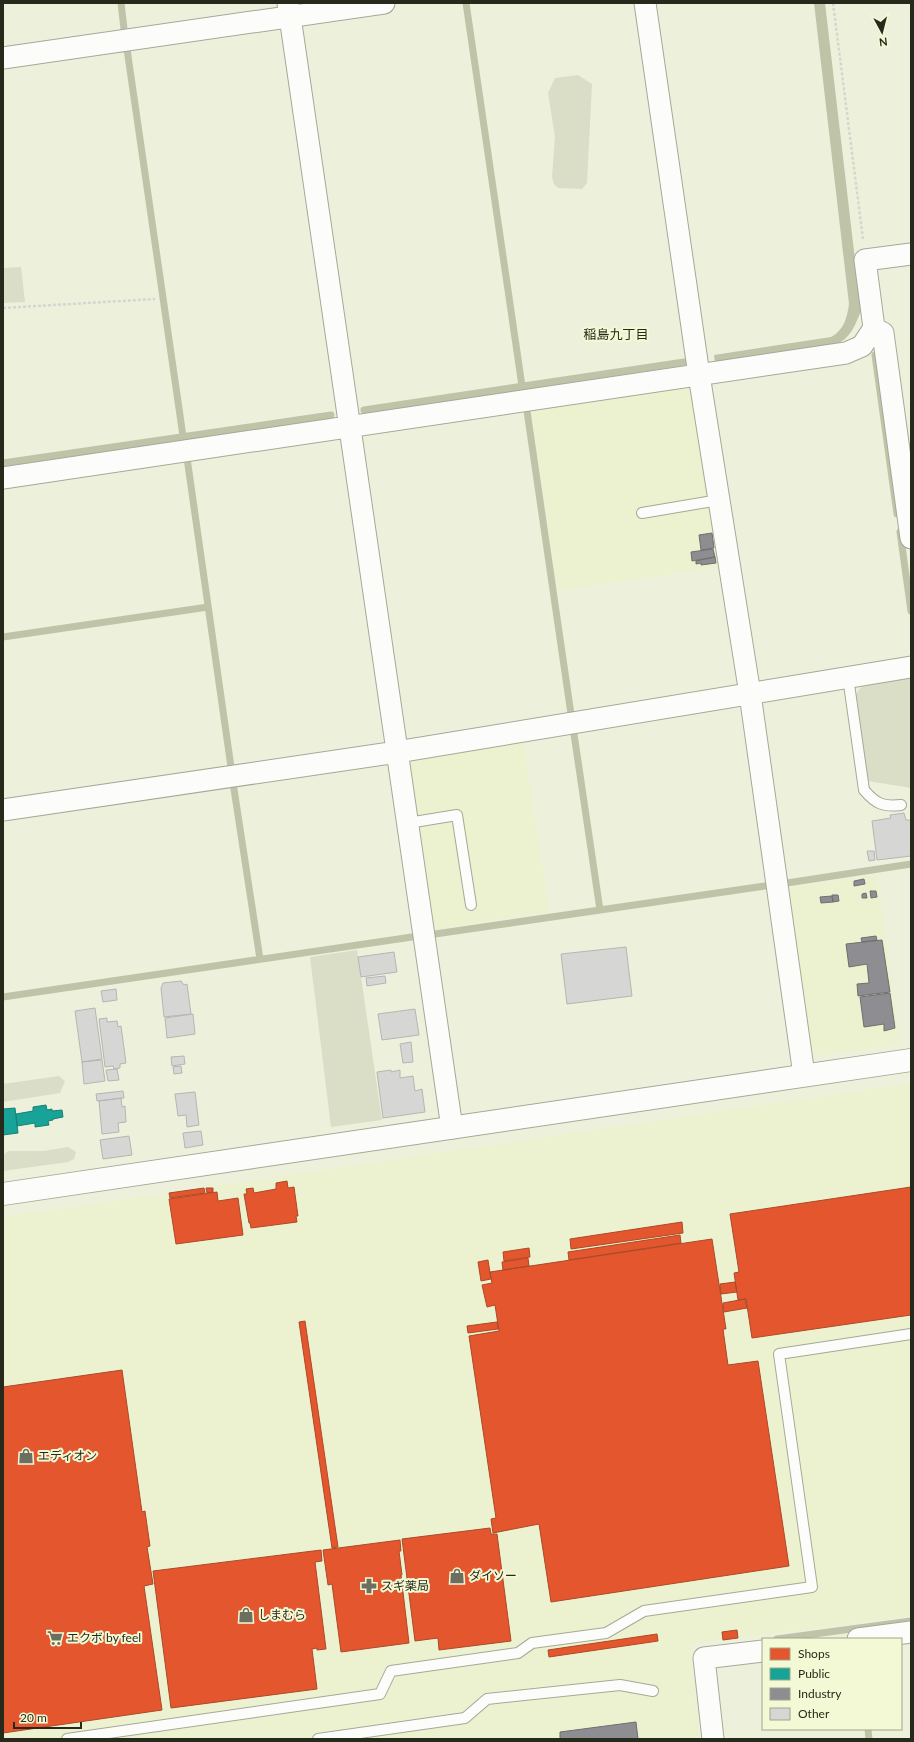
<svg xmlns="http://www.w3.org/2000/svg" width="914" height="1742" font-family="Lato,'Noto Sans JP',sans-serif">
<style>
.built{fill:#ecf2d0}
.green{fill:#dadec7}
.water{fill:#bfc4a8}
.shops{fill:#e4572e;stroke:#ab4928}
.public{fill:#17a398;stroke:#1c7e72}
.industry{fill:#8d8d92;stroke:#6e6f6e}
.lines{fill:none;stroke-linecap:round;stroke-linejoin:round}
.stream{stroke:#bfc4a8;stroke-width:7}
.building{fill:#d6d7d4;stroke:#b5b6b3}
.service-casing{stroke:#a6a898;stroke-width:12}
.minor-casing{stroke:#a6a898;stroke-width:23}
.tertiary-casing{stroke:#a6a898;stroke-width:24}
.path{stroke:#d4d6cf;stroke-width:2.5;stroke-dasharray:3 2;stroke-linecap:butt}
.service{stroke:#fcfdfa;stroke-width:10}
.minor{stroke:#fcfdfa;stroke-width:21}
.tertiary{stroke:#fcfdfa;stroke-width:22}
.labels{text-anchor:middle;stroke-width:4;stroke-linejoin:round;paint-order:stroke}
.poi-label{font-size:12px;fill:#27291b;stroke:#f3f9d4;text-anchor:start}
.neighbourhood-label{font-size:13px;fill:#27291b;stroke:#f3f9d4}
</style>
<rect width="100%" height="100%" fill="#edf1dc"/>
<path class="built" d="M683,387l11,9 26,171 -162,24 -27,-183z
M523,738l26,173 -118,19 -23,-159 4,-9 4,-6z
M877,875l23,169 -80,12 -11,-9 -23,-159z
M911,1083v533l-221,28 9,95h-696v-522z"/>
<path class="green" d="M578,75l14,9 -5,99 -5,6 -24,-1 -4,-4 -2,-7 3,-40 -7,-44 7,-15z
M21,267l4,35 -22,1v-35z
M911,673v115l-43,-7 -12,-87 11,-15z
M357,950l25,170 -51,7 -21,-170z
M59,1076l6,5 -5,12 -57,9v-18z
M68,1147l8,5 -2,7 -6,3 -65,9v-16l5,-4h36z"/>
<path class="water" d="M814,3h11l36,308c-7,16 -9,25 -25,34l-121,18 -1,-8 117,-18c13,-7 16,-19 18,-33z"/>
<path class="shops" d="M287,1181l1,7 6,-1 4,29h-2l1,6 -46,6 -1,-5h-1l-5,-29h3l-1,-5 7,-1 1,5 22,-4v-6z
M911,1187v128l-159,23 -6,-39 -8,1 -4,-27 5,-1 -9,-58z
M204,1188l1,5 -35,5 -1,-5z
M206,1188h7v4l-6,1z
M217,1192l1,9 20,-3 5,37 -67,9 -7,-45z
M682,1222l1,11 -112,16 -1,-10z
M680,1235l1,8 -112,17 -1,-8z
M712,1239l14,90h-3l5,36 30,-4 31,205 -238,36 -12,-78 -46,9 -2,-14 5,-1 -27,-182 30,-5 -4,-26 -8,2 -5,-22 10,-2 -2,-11z
M529,1248l1,9 -26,4 -1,-9z
M528,1258l1,8 -26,4 -1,-8z
M488,1260l3,19 -10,2 -3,-19z
M735,1282l2,10 -16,2 -1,-10z
M745,1299l2,9 -23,4 -1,-9z
M305,1321l33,226 -6,1 -33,-226z
M497,1322l1,7 -30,4 -1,-7z
M122,1370l20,142 3,-1 5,35 -3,1 6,37 -9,2 18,124 -159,23v-346z
M490,1528l1,6h6l14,107 -72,9 -1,-12 -23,3 -13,-102z
M400,1540l1,11h-2l3,24h-1l8,68 -68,9 -9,-68 -4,1 -5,-35z
M321,1550l1,11 -7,1 11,87 -9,1v-2l-5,1 5,40 -146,19 -18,-137z
M737,1630l1,8 -15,2 -1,-8z
M657,1634l1,7 -109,16 -1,-7z"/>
<path class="public" d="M46,1105l1,5 5,-1v2l10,-1 1,7 -10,2v1l-5,1 1,4 -14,2v-4l-18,3 -1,-12 17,-3v-4z
M15,1108l3,25 -15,2v-26z"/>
<path class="industry" d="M712,533l2,15 -13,2 -2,-15z
M713,549l2,8 -23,4 -1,-9z
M715,557l1,6 -15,2v-2l-5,1v-3z
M864,879l1,5 -11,2v-5z
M870,891h6l1,6 -6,1z
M866,893l1,5h-5v-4z
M832,895h6l1,6 -6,1z
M832,896l1,6 -12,1 -1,-6z
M876,936l1,4 -15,2 -1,-4z
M882,940l8,52 -32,4 -1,-12 12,-1 -2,-19 -18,3 -3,-23z
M890,993l5,35 -11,3v-7l-20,3 -4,-30z
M636,1722l2,17h-78v-7z"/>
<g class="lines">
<path class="stream" d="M121,3l3,26
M466,3l56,383
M121,49h6l56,387
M875,355l22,159
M364,410l320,-48
M527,411l44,303
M187,458l44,309
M3,463l328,-48
M900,532l11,79
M3,637l205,-30
M574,734l26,176
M234,789l26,170
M787,883l124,-19
M435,934l330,-48
M3,997l409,-60
M777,1639l134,-18
M868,1729l1,10"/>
</g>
<path class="building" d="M904,813l2,7h5v36l-34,4 -5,-39 19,-3 -1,-3z
M867,851h7l1,9 -6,1z
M626,947l6,49 -65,8 -6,-50z
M394,952l3,20 -36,5 -3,-20z
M385,976l1,7 -19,3 -1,-8z
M181,981l3,4 3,-1 4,30 -27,3 -3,-29 2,-5z
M116,989l1,11 -14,2 -2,-11z
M95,1008l7,51 -20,3 -7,-51z
M415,1009l4,26 -37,5 -4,-26z
M193,1014l2,20 -28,4 -2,-20z
M107,1018v4l10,-1 1,6 3,-1 5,37 -6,1v4l-6,1 -1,-3 -8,1 -6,-48z
M411,1042l2,20 -10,1 -3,-19z
M184,1056l1,8 -13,2 -1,-9z
M102,1060l3,21 -21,3 -2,-22z
M181,1066l1,7 -8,1 -1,-7z
M117,1069l2,11 -11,1 -2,-11z
M391,1070v2l9,-2v8l13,-2 2,15 7,-2 3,23 -42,6 -6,-46z
M123,1091l1,7 -27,3 -1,-7z
M195,1092l4,33 -12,2 -1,-12 -8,1 -3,-22z
M121,1098l1,9 3,-1 1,16 -8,1 1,9 -17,2 -3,-33z
M201,1131l2,14 -18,3 -2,-15z
M129,1136l3,19 -29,4 -3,-19z"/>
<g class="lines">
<defs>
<path id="service" d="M642,513l77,-13
M848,677l16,113c12,14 19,17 37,15
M408,823l49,-8 14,90
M67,1739l313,-45 11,-23 127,-18 14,-10 74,-10 38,-22 168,-24 -33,-233 132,-20
M318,1739l147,-21 22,-19 133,-14 33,6"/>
<path id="minor" d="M288,3l164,1125
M645,3l54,372 51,319 54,381
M3,58l381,-55
M874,328l9,5 28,205
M3,478l843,-125 16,-7 12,-18 -9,-68 46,-6
M3,810l394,-58 514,-85
M858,1639l53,-7
M713,1739l-9,-81 59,-7"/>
<path id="tertiary" d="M3,1194l908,-134"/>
</defs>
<use href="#service" class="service-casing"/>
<use href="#minor" class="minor-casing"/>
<use href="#tertiary" class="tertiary-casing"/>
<path class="path" d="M833,3l30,236
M3,308l152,-9"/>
<use href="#service" class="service"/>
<use href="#minor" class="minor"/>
<use href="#tertiary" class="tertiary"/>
</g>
<defs>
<symbol id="shop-bare" viewBox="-9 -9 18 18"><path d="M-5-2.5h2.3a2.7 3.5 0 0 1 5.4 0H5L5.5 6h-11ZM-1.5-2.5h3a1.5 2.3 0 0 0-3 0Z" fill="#6c6f5f" stroke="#f3f9d4" stroke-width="2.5" paint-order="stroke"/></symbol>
<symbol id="pharmacy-bare" viewBox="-9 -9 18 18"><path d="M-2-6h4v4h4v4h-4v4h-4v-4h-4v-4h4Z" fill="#6c6f5f" stroke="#f3f9d4" stroke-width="2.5" paint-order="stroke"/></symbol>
<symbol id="supermarket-bare" viewBox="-9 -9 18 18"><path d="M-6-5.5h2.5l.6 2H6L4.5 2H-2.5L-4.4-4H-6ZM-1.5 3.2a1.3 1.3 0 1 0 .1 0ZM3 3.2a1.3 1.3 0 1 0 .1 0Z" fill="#6c6f5f" stroke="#f3f9d4" stroke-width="2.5" paint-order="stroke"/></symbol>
</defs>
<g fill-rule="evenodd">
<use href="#shop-bare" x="15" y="1445" width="22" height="22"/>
<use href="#shop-bare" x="446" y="1565" width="22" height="22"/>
<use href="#pharmacy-bare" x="358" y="1575" width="22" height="22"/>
<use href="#shop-bare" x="235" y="1604" width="22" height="22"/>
<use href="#supermarket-bare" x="44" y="1627" width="22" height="22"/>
</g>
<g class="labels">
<g class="poi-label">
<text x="38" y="1460">エディオン</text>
<text x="469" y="1580">ダイソー</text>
<text x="381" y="1590">スギ薬局</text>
<text x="258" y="1619">しまむら</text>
<text x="67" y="1642">エクボ by feel</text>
</g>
<g class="neighbourhood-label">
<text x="616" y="339">稲島九丁目</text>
</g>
</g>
<rect width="914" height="1742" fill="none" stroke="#27291b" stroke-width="8"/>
<rect x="762" y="1638" width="140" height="92" fill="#f3f9d4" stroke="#a1a68a"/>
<rect x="770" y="1648" width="20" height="12" fill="#e4572e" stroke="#a1a68a"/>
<text x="798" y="1658" font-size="12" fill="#27291b">Shops</text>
<rect x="770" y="1668" width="20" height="12" fill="#17a398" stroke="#a1a68a"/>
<text x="798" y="1678" font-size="12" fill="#27291b">Public</text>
<rect x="770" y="1688" width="20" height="12" fill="#8d8d92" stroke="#a1a68a"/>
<text x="798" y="1698" font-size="12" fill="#27291b">Industry</text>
<rect x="770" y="1708" width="20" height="12" fill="#d6d7d4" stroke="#a1a68a"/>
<text x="798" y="1718" font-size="12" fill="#27291b">Other</text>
<g transform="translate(882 32) rotate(173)" stroke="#f3f9d4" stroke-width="3" paint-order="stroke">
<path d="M0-3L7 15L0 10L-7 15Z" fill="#27291b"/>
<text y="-6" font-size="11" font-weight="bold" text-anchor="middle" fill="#27291b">N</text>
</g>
<path d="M14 1722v6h67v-6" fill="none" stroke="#27291b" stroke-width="2"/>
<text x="20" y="1722" font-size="12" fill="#27291b" stroke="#f3f9d4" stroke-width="3" paint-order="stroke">20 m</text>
</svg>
